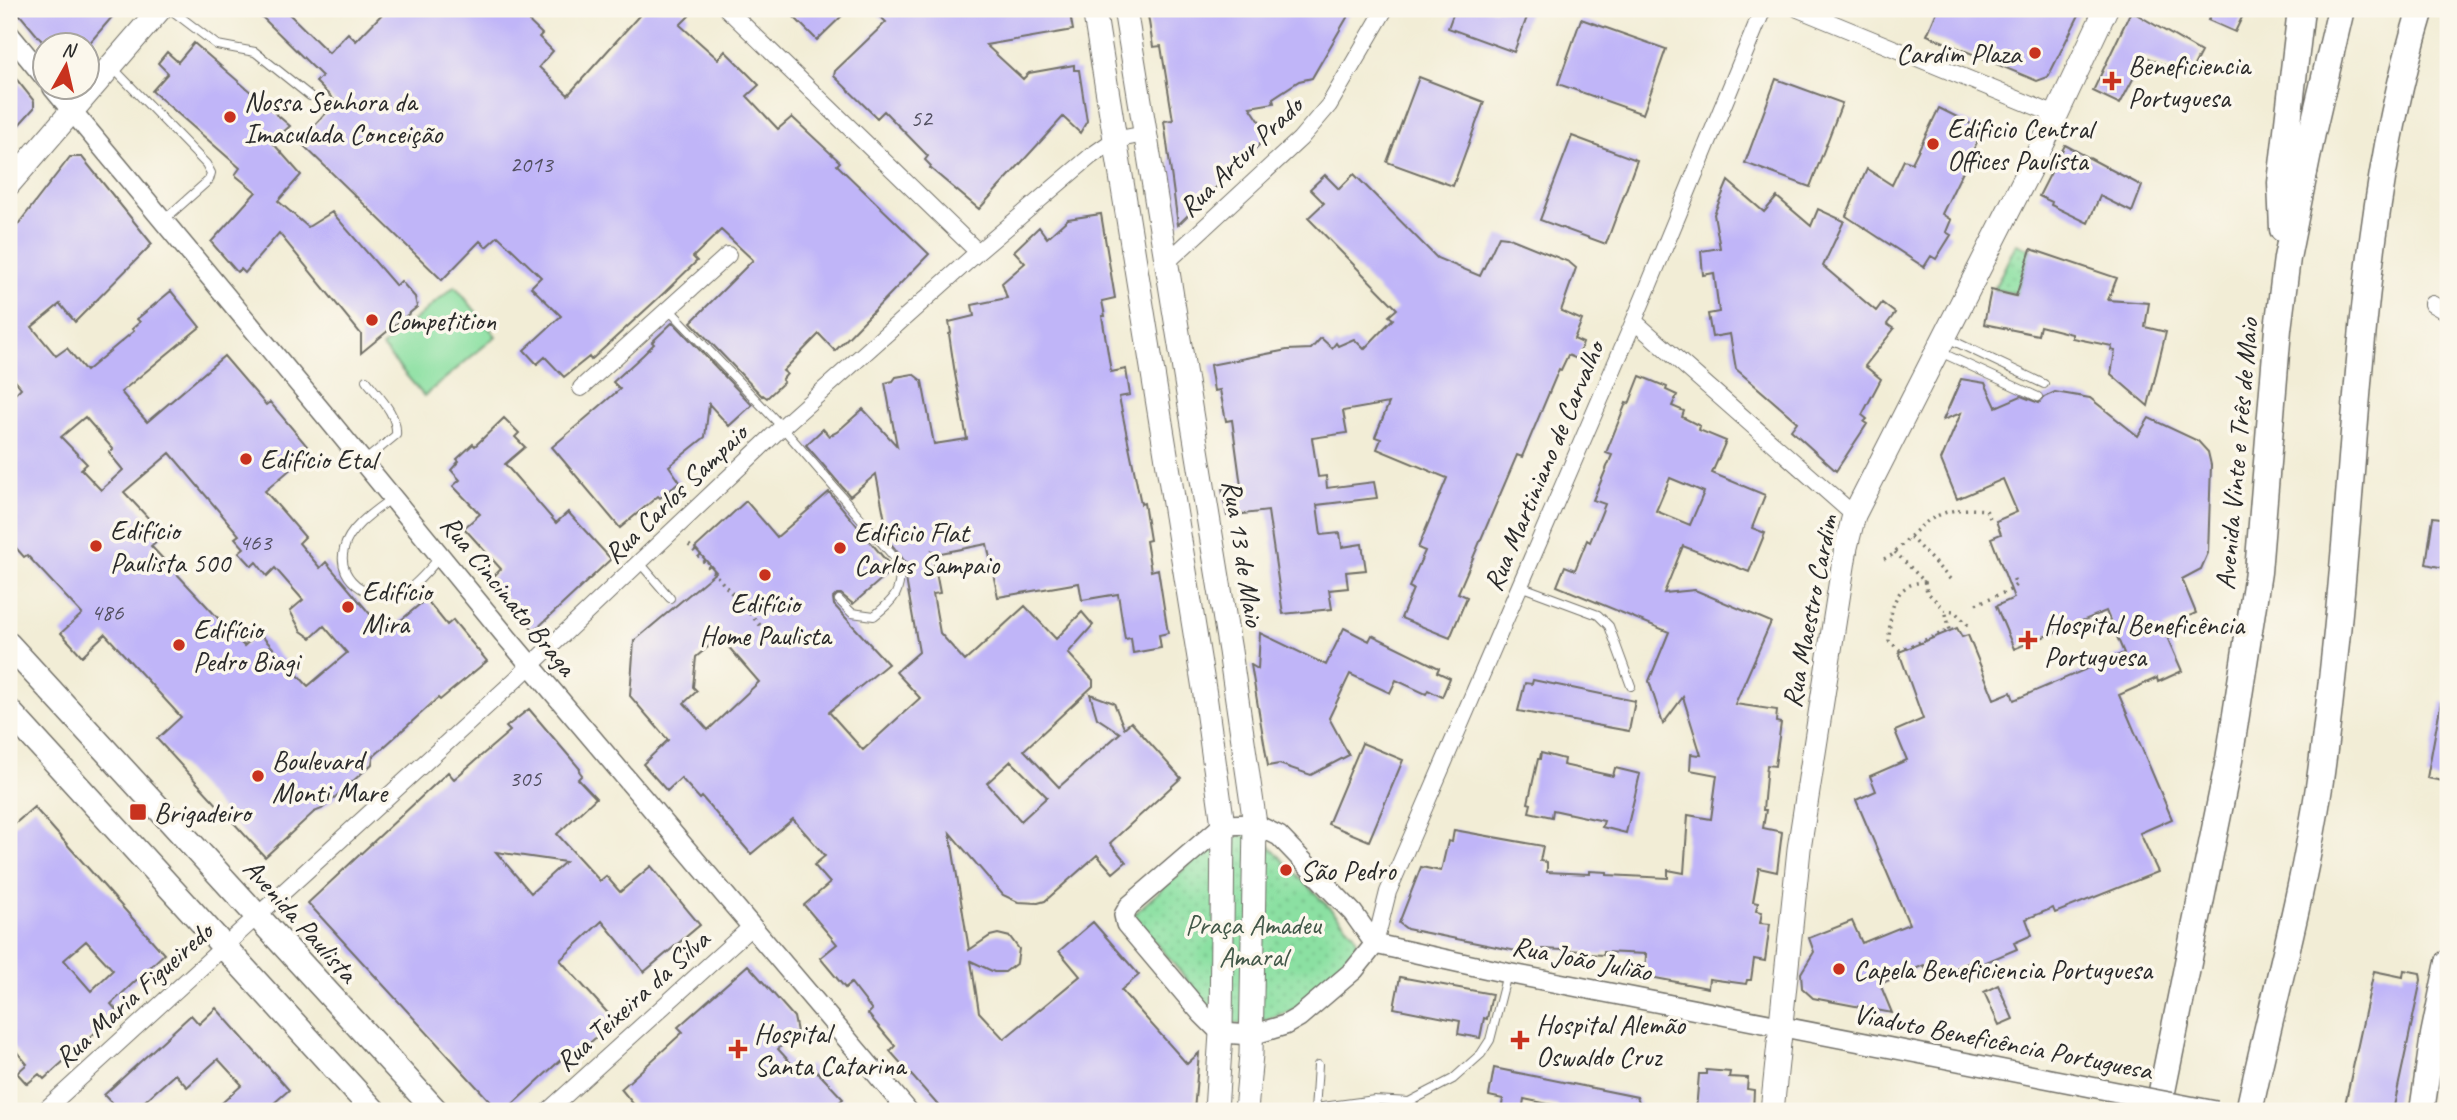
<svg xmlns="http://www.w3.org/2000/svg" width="2457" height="1120" font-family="Caveat,sans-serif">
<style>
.grass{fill:#8be0a2;stroke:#5b8666;stroke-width:2}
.park{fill:url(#park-dots);stroke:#5b8666;stroke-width:2}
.building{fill:#c0b5f8;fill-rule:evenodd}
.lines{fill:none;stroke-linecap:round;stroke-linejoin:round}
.service-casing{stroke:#716f67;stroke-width:10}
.minor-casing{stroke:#716f67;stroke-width:18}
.tertiary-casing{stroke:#716f67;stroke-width:22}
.secondary-casing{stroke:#716f67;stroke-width:25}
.primary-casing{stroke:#716f67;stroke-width:27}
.trunk-casing{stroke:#716f67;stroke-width:29}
.path{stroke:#716f67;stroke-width:3.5;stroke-dasharray:2 5;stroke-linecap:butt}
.service{stroke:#fff;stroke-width:8}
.minor{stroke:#fff;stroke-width:16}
.tertiary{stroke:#fff;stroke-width:19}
.secondary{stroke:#fff;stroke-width:23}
.primary{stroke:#fff;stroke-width:24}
.trunk{stroke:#fff;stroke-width:26}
.tertiary-bridge-casing{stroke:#716f67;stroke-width:22;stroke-linecap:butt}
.tertiary-bridge{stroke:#fff;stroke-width:19}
.poi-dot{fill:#c8321e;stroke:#fbf7ec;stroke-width:2.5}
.labels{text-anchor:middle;stroke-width:7;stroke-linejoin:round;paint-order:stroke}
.number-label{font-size:24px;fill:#504e5e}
.poi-label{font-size:28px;fill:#2b2b2b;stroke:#fbf7ec;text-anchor:start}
.street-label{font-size:28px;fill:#2b2b2b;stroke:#fbf7ec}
.park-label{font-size:28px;fill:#435849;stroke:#fbf7ec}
</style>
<defs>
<pattern id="park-dots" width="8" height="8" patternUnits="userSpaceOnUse" patternTransform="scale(1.75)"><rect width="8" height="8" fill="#8be0a2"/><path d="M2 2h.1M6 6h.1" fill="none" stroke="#78c08c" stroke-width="1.8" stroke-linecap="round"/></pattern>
</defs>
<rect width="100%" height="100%" fill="#fbf7ec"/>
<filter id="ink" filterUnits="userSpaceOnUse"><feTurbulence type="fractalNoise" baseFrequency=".0143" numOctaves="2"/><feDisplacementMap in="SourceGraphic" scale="14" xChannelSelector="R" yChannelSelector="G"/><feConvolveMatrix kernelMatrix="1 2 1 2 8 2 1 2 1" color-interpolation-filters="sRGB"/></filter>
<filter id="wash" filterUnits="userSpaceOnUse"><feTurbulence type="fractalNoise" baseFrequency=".00686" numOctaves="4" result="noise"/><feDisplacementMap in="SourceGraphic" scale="28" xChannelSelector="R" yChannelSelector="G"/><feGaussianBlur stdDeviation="1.57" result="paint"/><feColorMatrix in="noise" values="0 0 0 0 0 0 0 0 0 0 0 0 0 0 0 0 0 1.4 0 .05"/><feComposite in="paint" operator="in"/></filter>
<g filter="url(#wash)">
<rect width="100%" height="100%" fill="#f2edd6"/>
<path class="grass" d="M455,286l41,50 -72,60 -42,-49z"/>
<path class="park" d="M2016,244l15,5 -14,45 -23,-5z
M1222,835h37l95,98c5,11 3,18 -3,29l-58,48 -42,15 -29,-3 -89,-107z"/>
<g id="blocks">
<path class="building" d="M15,9h104l-32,37h-41z
M254,9h30l45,44 19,-20 8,8 31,-32h129l26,25 -3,3 14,14 -14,16 29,28 77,-86h36l8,7 -9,9 38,34 7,-8 34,34 -12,11 31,33 14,-12 48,45 -3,3 92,89 -94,97 -16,-17 -36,37 4,3 -5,6 2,2 -17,16 -4,-3 -1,1 -71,-74 62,-62 -32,-30 -28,27 4,4 -32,31 -74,68 -2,-3 -25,20 -19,-20 -8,7 -13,-14 37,-34 -30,-29 10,-10 -43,-41 -12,11 -6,-6 -38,39 -142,-138 36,-40 -20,-20 6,-6z
M786,9h63l-32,31z
M872,9h197l4,21 -87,15 37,34 6,-6 45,-8v5h5l8,51 -7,12 -17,-16 -84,92 -49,-41 1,-2 -6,-6 3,-4 -44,-45 -7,7 -43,-42 1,-5 51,-49z
M1147,9h205l-40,69 -13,3 -26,17 1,5 -24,4 12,18 2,9 -2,8 -84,83 -14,-104 9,-1 -12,-74 -8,1z
M1455,9h75l-16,43 -66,-24z
M1938,9h144l-34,68 -11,4 -110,-46z
M2214,9h32l-11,23 -27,-12z
M2131,11l70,41 -13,25 -43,-21 -25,48 -27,-13z
M1581,19l85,30 -23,65 -85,-30z
M194,43l96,83 -18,16 29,33 -23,26 30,26 24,-15 64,74 5,-5 14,16 2,10 -56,46v-19l-82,-101 -34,40 -4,-4 -4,3 -26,-30 45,-50 -21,-17 5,-7 -88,-77 16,-18 -10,-10 9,-11 11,10z
M9,70l25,31v7l-25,28z
M1419,77l65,25 -31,84 -66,-24z
M1776,79l66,24 -32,84 -65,-24z
M1939,108l44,22 -41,84 9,6 -5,12 5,3 -15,24 -5,-3 -7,11 -78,-51 21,-47 25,16 12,-25 8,3z
M1572,136l65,24 -31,84 -66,-24z
M2065,145l77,41 -10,26 -32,-16 -12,27 -37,-18 1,-3 -13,-6z
M70,157h12l70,87 -77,78 -15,-18 -28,23 24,29 11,-8 19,23 48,-40 -2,-2 8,-7 -3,-3 34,-28 29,36 -79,65 26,30 77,-66 42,49 4,-3 37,44 -7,5 5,6 -40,34 40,46 -6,6 21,25 6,-6 60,71 40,-34 21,26 6,-5 34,41 -47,39 -2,-2 -65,59 -1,7 -50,45 -8,3 -49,45 -108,-118 24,-22 -76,-83 -23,22 -21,-23 21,-19 -55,-59 -3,2 -15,-17v-140l12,-12 -12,-15v-137zM85,417l28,32 -4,4 14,17 -22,20 -20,-21 6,-5 -26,-27zM170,453l69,82 -4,3 9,10 -5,4 13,14 4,-4 11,14 8,-8 28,32 -13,11 11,20 10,7 13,-12 23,27 -39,33 -49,-53 -15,13 -93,-100 13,-11 -40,-43z
M1354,174l83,84 43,18 19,-40 8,1 62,25 7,6 -15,43 21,9 -8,19 9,4 -6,16 -9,-4 -7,15 -2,-1 -37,88 -5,-2 -59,138 9,4 -17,41 -49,-20 12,-29 -4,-2 16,-36 -7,-3 29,-70 -70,-29 4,-10 -6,-2 14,-34 -46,8 4,22 -35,5 6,39 8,-1 1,12 47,-6 3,16 -60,7 4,30 19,-2 2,14 20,-3 4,26 -20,2 2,16 -19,2 3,19 -49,5 -15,-103 -41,5 -5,-27 19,-3 -9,-66 -6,1 -6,-31 -6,1 -4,-26 77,-15 24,-1 10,-11 11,10 4,-5 2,3 16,-7 10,10 29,-30 -4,-3 8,-7 -89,-91 16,-15 -14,-14 15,-14 14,14z
M1728,181l36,31 13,-15 34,29 7,-17 26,12 -21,45 53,45 6,-8 13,10 -8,11 7,5 -29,37 16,13 -19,36 5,4 -3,3 3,2 -31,47 -45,-41 6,-8 -61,-53 -6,-35 -18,3 -4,-23 11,-2 -5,-39 -11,2 -2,-24 19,-3 -6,-34z
M1101,214l14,84 -13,3 3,15h-3l9,56 15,-3 4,26 -11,2 22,107 3,-1 6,37 -4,1 5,30 7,-2 10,64 -9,2 2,13 -28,5 -2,-15 -6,1 -7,-45 -36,6 -3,-17 -81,14 -11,-53 -51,10 -4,-3 8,42 -7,1 7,39 25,28 60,-55 31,33 26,-27 11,13 -25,28 25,27v6l-69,64 35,37 61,-54 -23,-15 -7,-24 24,9 10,25 7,-6 50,56 -71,65 16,19 -13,11 -16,-18 -52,46 -7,2 -20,-1 -15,-7 -53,-62 19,117 21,-14 8,-2 12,3 9,12 -2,14 -12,9h-11l-23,-11 8,51 25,27 76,-63 -21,-25 34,-29 46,53 -18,15 66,74 12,-11 -5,58h-251l-53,-60 5,-5 -27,-32 4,-4 -21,-27 -6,5 -25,-30 17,-14 -33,-39 26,-22 -16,-18 11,-9 -32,-37 -42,35 -49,-57 -2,2 -19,-21 -14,13 -24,-27 25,-24 -38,-44 4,-55 82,-69 -21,-24 51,-47 31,36 52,-45 64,77 -40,35 -12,-10h-4l-4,4 1,7 54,59 -59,48 34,38 57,-52 -24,-26 23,-20 -13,-73v-16l-17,-22 -13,-67 -26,22 -44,-51 17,-16 6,7 8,-4 26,-23 34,37 -12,-63 8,-2 3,-4 17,-3 9,7 12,63 33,-5 -12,-65 -6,-40 2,-1 -2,-11 25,-6 -2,-11 35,-7 -5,-15 23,-20 -11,-12 25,-24 8,11 21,-19zM720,637l39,45 -51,48 -24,-27 13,-12 -4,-4 3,-30zM1011,761l36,36 -26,24 -34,-38z
M2031,249l86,29 -9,22 41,3 -4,24 21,5 -18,74 -37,-32 4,-23 -4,-1 1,-4 -40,-8v-4l-32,-8 -2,9 -54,-11 7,-34 25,6z
M673,322l79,83 -23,21 -20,-22 -4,33 -36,29 11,16 -20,16 -2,-2 -38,32 -68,-81 68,-58 -7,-7 30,-27 11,-11 -2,-2z
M1640,376l27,11 -1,3 11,5 -5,11 12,5 -2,6 18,9 -1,4 27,11 -14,32 53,22 -13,33 13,5 -16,39 -66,-26 -19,47 31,-3 76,32 -36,82 42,6 -1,12 5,1 -6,43 -8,-1 -4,45h3l-3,18 19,4 -5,40 -18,-4 -6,34 5,1 -2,8 6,1 -2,11 10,1 -5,37 -11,-2 -3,21h-4l-1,4 -37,-5 -1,9 -63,-12 1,-22 -42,-2v3l-19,-1v-3l-43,-2v7l-135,-27 -8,-6 22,-56 20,4 7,-30 4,1 2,-12 89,16 -3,15 7,1v10l42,2v-3l18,1v3l61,3v-8l16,3 4,-58 23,4 6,-44 -27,-5 1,-16 10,1 -18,-58 -20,27 -14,-43 20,-49 -112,-46 8,-20 10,4 12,-30 3,2 15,-38 -12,-4 19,-45 -6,-2 20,-50 3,1zM1670,478l34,14 -14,33 -34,-14z
M1961,379l24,4 11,24 25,-11 18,7 5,-6 11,-5 35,6 48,38 11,-18 49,23 10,11 3,13 -3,88 -7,16 -19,10 14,34 -33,15 19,43 -24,11 -1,-4 -38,17 53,124 -32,14 18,39 -103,41 -2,-5 -27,11 6,16 -18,8 3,6 -40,17 -2,-6 -45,19 -6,-14 -44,19 12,29 -79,-15 -11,-10 -1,-15 13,-21 -5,-14 43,-17 10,22 47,-19 -53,-124 20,-9 -6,-15 37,-16 -12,-29 28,-12 -24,-67 58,-24 5,9 6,-2 26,64 17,-7 3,8 110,-47 -18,-42 -92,38 -18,-43 18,-8 -23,-60 10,-4 -5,-13 21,-9 -14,-33 -46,20 -16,-39 20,-47 -18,7z
M504,418l15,15 -4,4 10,10 -20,17 51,59 12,-11 43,47 -77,72 -43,-52 10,-10 -37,-41 16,-14 -27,-28 7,-6 -9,-10 8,-9 -2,-2 16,-15 2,2z
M2433,517l15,2v50l-22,-5z
M1344,628l25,13 3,-6 67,33 -2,4 13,6 -8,19 -14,-7 -2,4 -30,-14 -6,13 -40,-19 -21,44 20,37 -38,20 -32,-11 -11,2 -17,-101 7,4 2,-36 66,32z
M1533,680l102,21 -6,30 -111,-20 7,-28 7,1z
M2441,702l7,1v79l-21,-4z
M529,709l51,60 -1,2 3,4 -4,4 18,19 -39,36 43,47 6,-5 14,16 31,-26 49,59 -56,47 -42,-51 -42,39 55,61 -45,39 -4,-5 -61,56h-6l-191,-208 140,-131 6,7 56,-48 -4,-4zM496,852l69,10 -34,31z
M1362,743l41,17 -34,81 -41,-17z
M1541,753l23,6 -1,6 50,11 2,-8 25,6 -14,59 -24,-6 2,-6 -51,-11 -1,7 -23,-5 2,-8 -3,-1 10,-44h2z
M34,807l130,147 -53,50 7,8 -74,67 -5,-5 -12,10 -10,-11 10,-9 -18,-21v-214zM86,941l27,29 -22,21 -27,-31z
M748,965l46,52 3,15 -19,17 22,24 10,-9 33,35 -14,12h-190l-18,-22 62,-57 -5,-5z
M2404,970l16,3 1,7 -28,131 -49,-2 30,-138 29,6z
M1400,977l92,17 -5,25 -3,-1 -4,20 -22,-4 2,-13 -66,-13z
M1998,985l15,34 -14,6 -15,-33z
M216,1008l73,82 -24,21h-52l29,-26 -24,-26 -31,28 -12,-13 -30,27 23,10h-49l-15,-16 87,-80 8,9z
M1494,1068l143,29 6,14h-86l1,-5 -34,-7 -2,12h-21l2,-12 -14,-3z
M1706,1070l24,2 -1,5 19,1 -1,11 7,1 -1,21h-57l3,-37h7z"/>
</g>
</g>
<g filter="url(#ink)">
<use href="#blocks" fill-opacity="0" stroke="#716f67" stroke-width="2"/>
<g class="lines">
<defs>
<path id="service" d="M170,9l47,36 38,7 55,44
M113,68l93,96 5,9 -2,7 -45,40
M669,309l113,118 118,137c1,29 -4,34 -26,52l-22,-3 -13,-13
M1945,337l99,47
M1940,352l98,45
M363,462l33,-27c2,-21 -18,-39 -30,-55
M392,498c-16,12 -43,29 -48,51 -9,34 33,56 61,42 11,-5 27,-25 35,-34
M640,563l30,35
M1520,586l78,29 11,11 22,60
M1315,1108l60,-8 34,2 44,-23 28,-25 9,-14 17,-66
M1315,1111l3,-46
M1373,1111l2,-11"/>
<path id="minor" d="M727,9l251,243
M1798,9l258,106
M1166,263l134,-124 29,-34 56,-96
M2432,304l16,9
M1634,321l220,194
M581,388l147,-133
M1375,944l13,-52 246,-571 129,-312
M44,1111l468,-428 270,-256 196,-175 113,-96 23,-16 31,-6
M548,1111l203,-184"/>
<path id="tertiary" d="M9,34l37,45
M53,88l275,331 181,221 399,471
M1255,824l24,12 74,77 22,31 -21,26 -55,47 -14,8 -33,10 -31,-2 -19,-19 -76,-90 -2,-9 5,-9 94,-81z
M1375,944l132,29 615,120"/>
<path id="secondary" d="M1094,9l111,686 18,130 -2,208 -5,78
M1125,9l105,642 25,173 -4,230 -5,57
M9,184l151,-175
M1772,1111l27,-262 47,-302 8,-32 191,-376 61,-130"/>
<path id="primary" d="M9,645l427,466
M9,711l365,400
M2422,1111l11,-76 15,-73"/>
<path id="trunk" d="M2283,229l-2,-46 20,-174
M2158,1111l71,-351 29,-188 20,-243 9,-71 25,-125 29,-124
M2249,1111c23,-108 54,-215 70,-324 7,-48 12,-97 17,-145 23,-212 22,-428 85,-633"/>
</defs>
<use href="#service" class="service-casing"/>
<use href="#minor" class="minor-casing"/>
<use href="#tertiary" class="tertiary-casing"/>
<use href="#secondary" class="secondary-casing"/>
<use href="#primary" class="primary-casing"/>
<use href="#trunk" class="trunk-casing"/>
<path class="path" d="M1910,537l42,44
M689,545l86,97
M1895,552l30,30 2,10 18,18 9,1 15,15
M1884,559l8,-4c32,-32 43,-50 94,-45l4,8
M1925,582c-34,1 -35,32 -36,59l11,9 50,-20 -5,-20
M1976,604l34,-14 6,-5 -3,-8"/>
<use href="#service" class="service"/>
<use href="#minor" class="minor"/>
<use href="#tertiary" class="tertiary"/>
<use href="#secondary" class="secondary"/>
<use href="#primary" class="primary"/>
<use href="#trunk" class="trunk"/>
<defs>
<path id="tertiary-bridge" d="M2122,1093l94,18"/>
</defs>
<use href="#tertiary-bridge" class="tertiary-bridge-casing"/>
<use href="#tertiary-bridge" class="tertiary-bridge"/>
</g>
</g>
<g class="poi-dot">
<circle cx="2035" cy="53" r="7"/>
<path d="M2108.5 70.5h7v7h7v7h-7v7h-7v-7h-7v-7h7z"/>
<circle cx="230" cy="117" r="7"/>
<circle cx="1933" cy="144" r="7"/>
<circle cx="372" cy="320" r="7"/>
<circle cx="246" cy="459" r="7"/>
<circle cx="96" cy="546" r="7"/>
<circle cx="840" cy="548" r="7"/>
<circle cx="765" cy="575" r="7"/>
<circle cx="348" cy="607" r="7"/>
<path d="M2024.5 629.5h7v7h7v7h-7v7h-7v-7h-7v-7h7z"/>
<circle cx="179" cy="645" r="7"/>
<circle cx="258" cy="776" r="7"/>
<rect x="129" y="803" width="18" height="18" rx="3.5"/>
<circle cx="1286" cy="870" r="7"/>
<circle cx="1839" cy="969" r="7"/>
<path d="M1516.5 1029.5h7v7h7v7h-7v7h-7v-7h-7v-7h7z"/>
<path d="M734.5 1038.5h7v7h7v7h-7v7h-7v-7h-7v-7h7z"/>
</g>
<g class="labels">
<g class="number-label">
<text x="921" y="126">52</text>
<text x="531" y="172">2013</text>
<text x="255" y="550">463</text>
<text x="107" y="620">486</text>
<text x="525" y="786">305</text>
</g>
<g class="poi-label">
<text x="2021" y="63" text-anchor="end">Cardim Plaza</text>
<text x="2128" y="75">Beneficiencia<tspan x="2128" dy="32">Portuguesa</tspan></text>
<text x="244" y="111">Nossa Senhora da<tspan x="244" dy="32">Imaculada Conceição</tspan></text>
<text x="1947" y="138">Edificio Central<tspan x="1947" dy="32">Offices Paulista</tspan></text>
<text x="386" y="330">Competition</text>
<text x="260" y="469">Edifício Etal</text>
<text x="110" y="540">Edifício<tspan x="110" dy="32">Paulista 500</tspan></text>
<text x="854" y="542">Edificio Flat<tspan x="854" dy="32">Carlos Sampaio</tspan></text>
<text x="362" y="601">Edifício<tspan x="362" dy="32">Mira</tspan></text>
<text x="765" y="613" text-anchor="middle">Edifício<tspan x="765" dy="32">Home Paulista</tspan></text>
<text x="2044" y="634">Hospital Beneficência<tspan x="2044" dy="32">Portuguesa</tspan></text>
<text x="193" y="639">Edifício<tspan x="193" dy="32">Pedro Biagi</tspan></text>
<text x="272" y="770">Boulevard<tspan x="272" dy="32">Monti Mare</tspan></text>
<text x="154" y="822">Brigadeiro</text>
<text x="1300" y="880">São Pedro</text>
<text x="1853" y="979">Capela Beneficiencia Portuguesa</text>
<text x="1536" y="1034">Hospital Alemão<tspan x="1536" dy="32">Oswaldo Cruz</tspan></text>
<text x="754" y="1043">Hospital<tspan x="754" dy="32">Santa Catarina</tspan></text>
</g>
<g class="street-label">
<text transform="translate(1240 156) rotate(-44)" y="10">Rua Artur Prado</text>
<text transform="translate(2236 454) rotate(-85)" y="10">Avenida Vinte e Três de Maio</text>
<text transform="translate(1543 466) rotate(-67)" y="10">Rua Martiniano de Carvalho</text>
<text transform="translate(675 493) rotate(-44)" y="10">Rua Carlos Sampaio</text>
<text transform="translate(1244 553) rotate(81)" y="10">Rua 13 de Maio</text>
<text transform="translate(509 595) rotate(51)" y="10">Rua Cincinato Braga</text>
<text transform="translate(1809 611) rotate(-79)" y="10">Rua Maestro Cardim</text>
<text transform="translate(301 920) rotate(48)" y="10">Avenida Paulista</text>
<text transform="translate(1582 958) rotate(11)" y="10">Rua João Julião</text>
<text transform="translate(133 994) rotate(-42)" y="10">Rua Maria Figueiredo</text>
<text transform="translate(632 1000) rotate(-42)" y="10">Rua Teixeira da Silva</text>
<text transform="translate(2003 1041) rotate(11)" y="10">Viaduto Beneficência Portuguesa</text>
</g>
<g class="park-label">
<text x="1253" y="934">Praça Amadeu<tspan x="1253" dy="32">Amaral</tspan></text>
</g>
</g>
<rect width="2457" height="1120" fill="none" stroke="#fbf7ec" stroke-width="35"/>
<g transform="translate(66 66) rotate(8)"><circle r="33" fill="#fbf7ec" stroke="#a8a59f" stroke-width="2"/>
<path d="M0-5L12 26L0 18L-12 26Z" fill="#c8321e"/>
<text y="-10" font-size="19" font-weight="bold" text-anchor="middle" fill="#2b2b2b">N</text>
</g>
</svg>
